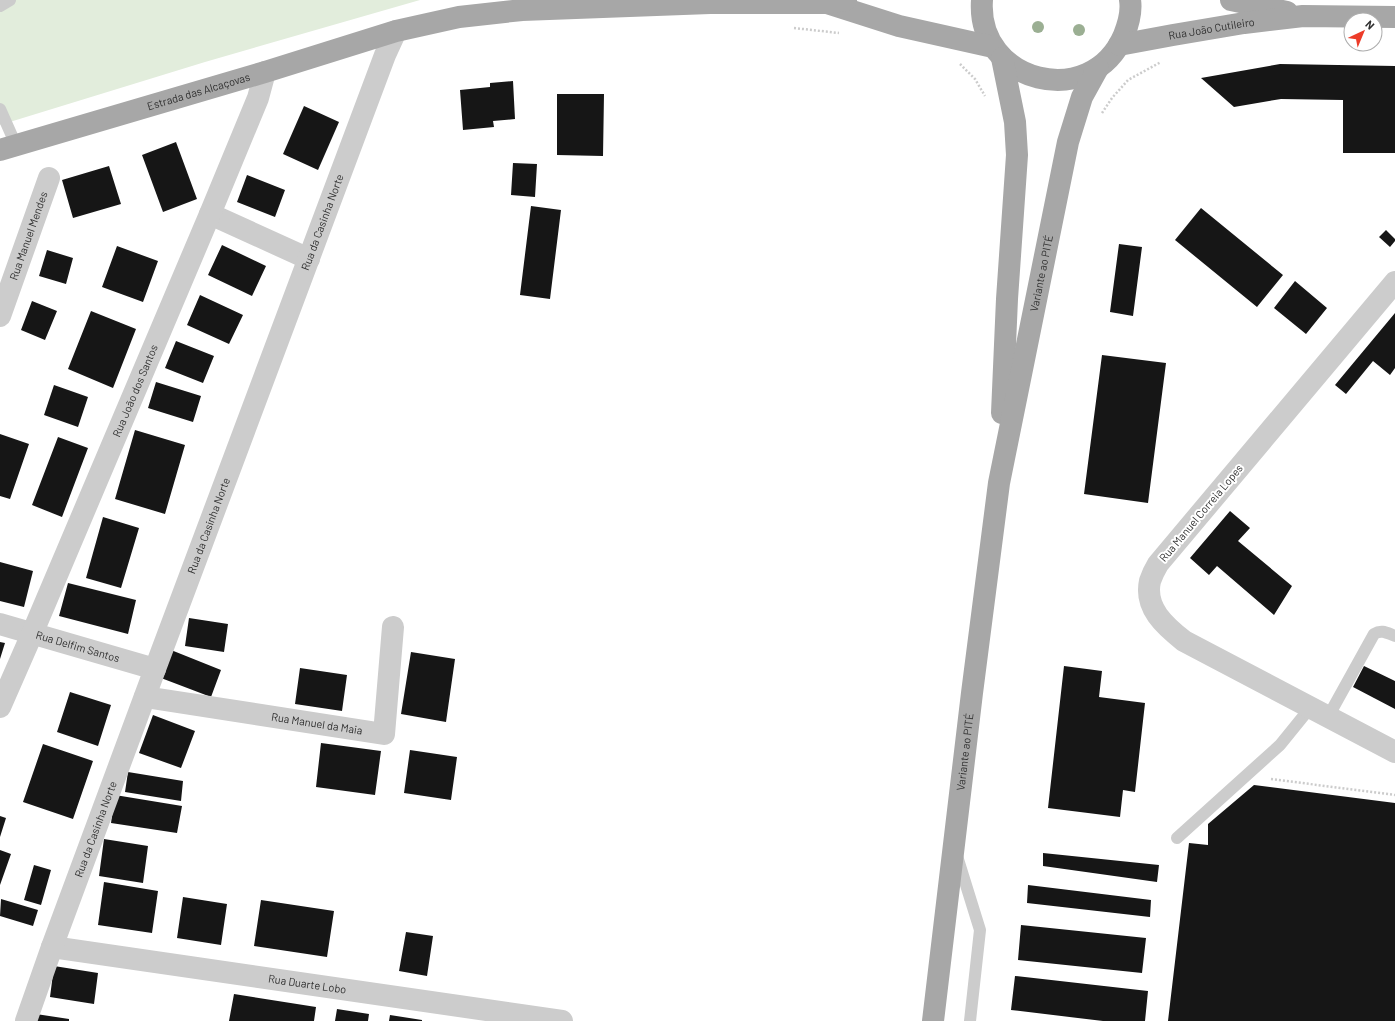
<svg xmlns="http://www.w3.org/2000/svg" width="1395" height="1021" font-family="Barlow,sans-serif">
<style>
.green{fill:#e2eddc}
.building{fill:#161616}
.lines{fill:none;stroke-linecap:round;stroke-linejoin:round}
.path{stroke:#ccc;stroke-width:2.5;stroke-dasharray:2 2;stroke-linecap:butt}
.lane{stroke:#ccc;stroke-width:12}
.street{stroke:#ccc;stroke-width:22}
.primary{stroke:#a7a7a7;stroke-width:22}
.tree{fill:#9baf93}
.labels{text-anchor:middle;stroke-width:4;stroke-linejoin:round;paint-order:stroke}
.street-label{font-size:11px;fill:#2f2f2f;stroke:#fff}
</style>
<rect width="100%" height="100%" fill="#fff"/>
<path class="green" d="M0,0h420l-215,62 -205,63z"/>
<path class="building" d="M1280,64l115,2v87h-52v-53l-62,-1 -47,8 -33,-29z
M513,81l2,38 -22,2 1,6 -31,3 -3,-40 30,-3v-4z
M557,94h47l-1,62 -46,-1z
M304,106l35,16 -21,48 -35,-16z
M176,142l21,57 -34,13 -21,-57z
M513,163l24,1 -2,33 -24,-2z
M109,166l12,38 -48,14 -11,-38z
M247,175l38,15 -10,27 -38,-15z
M531,206l30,4 -11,89 -30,-4z
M1201,208l82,67 -26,32 -82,-67z
M1386,230l9,9v2l-5,6 -11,-10z
M1119,244l23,3 -9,69 -23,-4z
M222,245l44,21 -14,30 -44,-21z
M117,246l41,15 -15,41 -41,-15z
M47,250l26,8 -7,26 -27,-8z
M1295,281l32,27 -21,26 -32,-26z
M200,295l43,20 -14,29 -42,-19z
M32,301l25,10 -12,29 -24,-10z
M91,311l45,18 -23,59 -45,-19z
M1395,313v55l-5,7 -17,-14 -27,33 -11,-9z
M176,341l38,15 -11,27 -38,-15z
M1102,355l64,8 -18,140 -64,-9z
M156,382l45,14 -8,26 -45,-14z
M54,385l34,12 -10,30 -34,-12z
M135,430l50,15 -20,69 -50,-15z
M0,434l29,10 -19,55 -10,-3z
M58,437l30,11 -26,69 -30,-12z
M1230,511l20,17 -12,13 54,45 -18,29 -57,-49 -8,9 -19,-17z
M103,517l36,11 -18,60 -35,-10z
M0,562l33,9 -9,36 -24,-6z
M68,583l68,17 -8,34 -69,-18z
M189,618l39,6 -4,28 -39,-6z
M0,642l5,1 -5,16z
M171,650l50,20 -10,27 -50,-19z
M411,652l44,7 -9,63 -45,-8z
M1064,666l38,5 -3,26 46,6 -10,89 -12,-2 -3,27 -72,-9z
M1364,666l31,15v28l-42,-22z
M300,668l47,7 -5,36 -47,-7z
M70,692l41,13 -13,41 -41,-14z
M153,715l42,16 -14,37 -42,-15z
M321,743l60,8 -6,44 -59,-8z
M43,744l50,17 -20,58 -50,-17z
M410,750l47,7 -6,43 -47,-7z
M128,772l55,9 -2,20 -56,-9z
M1254,785l141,18v218h-227l21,-178 19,2v-21z
M115,795l67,11 -5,27 -66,-10z
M0,816l6,2 -6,19z
M104,839l44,7 -5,37 -44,-7z
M0,850l11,4 -11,31z
M1043,853l116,12 -2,17 -114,-16z
M34,865l17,5 -10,35 -17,-5z
M104,882l54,9 -6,42 -54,-8z
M1028,885l123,15 -1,17 -123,-14z
M183,897l44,7 -6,41 -44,-7z
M1,899l37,11 -5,16 -33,-10z
M261,900l73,11 -7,46 -73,-11z
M1021,925l125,13 -4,35 -124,-13z
M406,932l27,4 -6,40 -28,-5z
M54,966l44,7 -4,31 -44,-7z
M1015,976l133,15 -3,30h-42l-92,-11z
M234,994l82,13 -2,14h-85z
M337,1009l32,5 -1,7h-33z
M36,1014l33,5v2h-34z
M390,1015l32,5v1h-33z"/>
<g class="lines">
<path class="path" d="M794,28l45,5
M960,64l15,15 10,17
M1102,113l10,-15 16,-18 33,-18
M1271,779l124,16"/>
<path class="lane" d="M0,6l10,-6
M0,109l16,36
M1328,717l46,-83c8,-5 13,-1 21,2
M1177,838l103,-93 30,-37
M957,856l23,74 -10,91"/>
<g class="street">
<path d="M210,214l99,45"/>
<path d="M1395,282l-237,282c-3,5 -6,11 -8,17 -6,27 15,45 34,60l211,111"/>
<path id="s1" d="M0,316l49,-138"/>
<path id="s2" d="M0,624l155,45"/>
<path id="s3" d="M145,697l239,37 9,-107"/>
<path id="s4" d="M0,707l32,-73 178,-420 48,-116 7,-26"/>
<path id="s5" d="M52,947l510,74"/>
<path id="s6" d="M26,1021l26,-74 103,-278 230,-614 11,-24"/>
</g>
<g class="primary">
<path d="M982,0c-6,83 109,112 142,35 4,-10 8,-23 6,-35"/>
<path d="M1231,0l56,12"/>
<path d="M827,3l72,23 94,21"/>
<path id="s7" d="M1119,45l54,-10 71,-12 59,-7 92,1"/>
<path id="s8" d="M0,150l265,-78 131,-41 63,-14 63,-7 188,-7h117l19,-3"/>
<path d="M1002,413l5,-114 10,-144 -2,-33 -13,-64"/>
<path id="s9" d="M933,1021l39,-328 27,-210 69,-341 14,-45 16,-29"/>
</g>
</g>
<g class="tree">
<circle cx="1038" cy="27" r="6"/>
<circle cx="1079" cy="30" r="6"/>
</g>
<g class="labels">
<g class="street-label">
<text dy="4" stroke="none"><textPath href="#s7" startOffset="94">Rua João Cutileiro</textPath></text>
<text dy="4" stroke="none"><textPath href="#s8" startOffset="207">Estrada das Alcaçovas</textPath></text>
<text dy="4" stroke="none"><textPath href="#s6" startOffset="852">Rua da Casinha Norte</textPath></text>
<text dy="4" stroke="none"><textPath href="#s1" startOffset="85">Rua Manuel Mendes</textPath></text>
<text dy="4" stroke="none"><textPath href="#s9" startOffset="756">Variante ao PITÉ</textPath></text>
<text dy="4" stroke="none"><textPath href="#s4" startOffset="344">Rua João dos Santos</textPath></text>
<text transform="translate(1201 513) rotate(-50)" y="4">Rua Manuel Correia Lopes</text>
<text dy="4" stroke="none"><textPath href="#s6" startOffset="528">Rua da Casinha Norte</textPath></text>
<text dy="4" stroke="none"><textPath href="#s2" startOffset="81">Rua Delfim Santos</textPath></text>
<text dy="4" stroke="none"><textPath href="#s3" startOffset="174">Rua Manuel da Maia</textPath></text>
<text dy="4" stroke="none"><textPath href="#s9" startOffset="271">Variante ao PITÉ</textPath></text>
<text dy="4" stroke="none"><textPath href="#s6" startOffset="204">Rua da Casinha Norte</textPath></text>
<text dy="4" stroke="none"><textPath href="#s5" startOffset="258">Rua Duarte Lobo</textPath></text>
</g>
</g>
<g transform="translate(1363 32) rotate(44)"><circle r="19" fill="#ffffff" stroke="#acacac"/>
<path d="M0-3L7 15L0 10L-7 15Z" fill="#ed3c29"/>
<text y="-6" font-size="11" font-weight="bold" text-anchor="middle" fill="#2f2f2f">N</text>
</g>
</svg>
